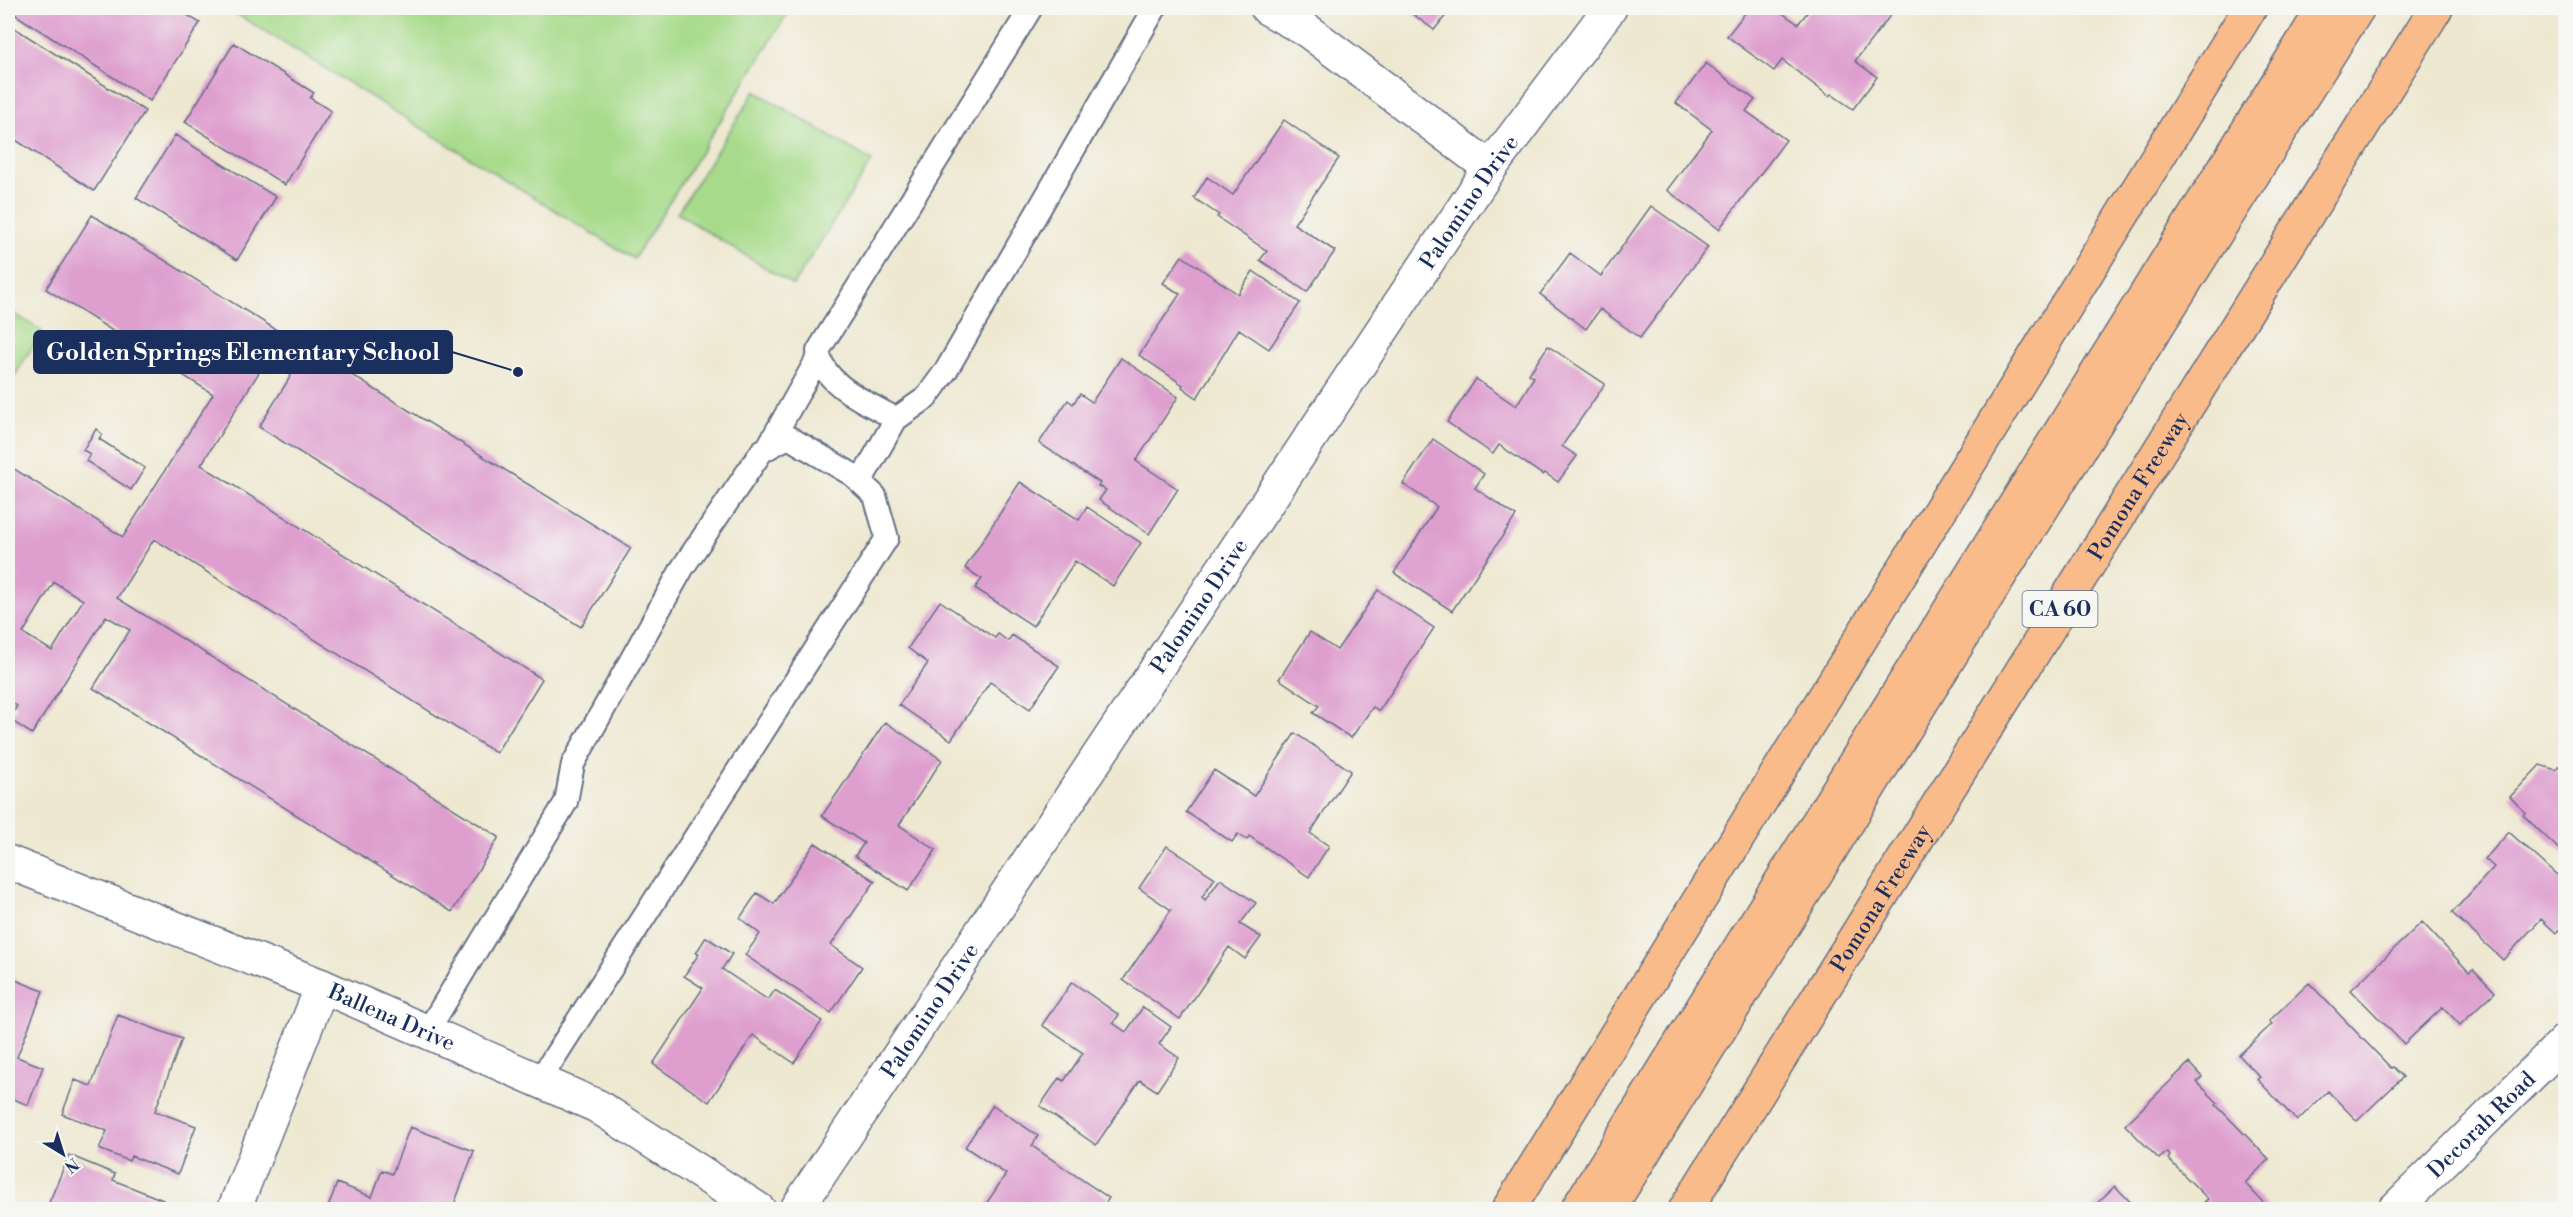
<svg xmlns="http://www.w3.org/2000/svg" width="2573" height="1217" font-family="'Libre Bodoni',serif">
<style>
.green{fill:#a7db8b;stroke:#618574;stroke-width:1.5}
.building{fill:#de9fcf;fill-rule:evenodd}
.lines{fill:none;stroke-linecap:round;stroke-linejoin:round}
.service-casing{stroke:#657086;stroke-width:26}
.minor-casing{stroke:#657086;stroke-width:36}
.motorway-casing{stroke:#657086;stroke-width:36}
.service{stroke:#fff;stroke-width:22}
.minor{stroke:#fff;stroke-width:33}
.motorway{stroke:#fabb8b;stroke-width:33}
.labels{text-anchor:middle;stroke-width:4.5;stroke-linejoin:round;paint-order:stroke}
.shield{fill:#f6f6f2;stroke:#5d6b8a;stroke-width:1.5}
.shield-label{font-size:21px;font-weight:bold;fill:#1b2f5e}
.street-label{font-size:22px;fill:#1b2f5e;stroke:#f6f6f2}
.leader{fill:none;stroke:#1b2f5e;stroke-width:2}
.callout-dot{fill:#1b2f5e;stroke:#f6f6f2;stroke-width:2}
.callout{fill:#1b2f5e;stroke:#1b2f5e;stroke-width:2}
.callout-label{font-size:24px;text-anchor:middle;font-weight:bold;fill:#fff}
</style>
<rect width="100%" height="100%" fill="#f6f6f2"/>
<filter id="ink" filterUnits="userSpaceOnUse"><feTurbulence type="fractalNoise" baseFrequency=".0167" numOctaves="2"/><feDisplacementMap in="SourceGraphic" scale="12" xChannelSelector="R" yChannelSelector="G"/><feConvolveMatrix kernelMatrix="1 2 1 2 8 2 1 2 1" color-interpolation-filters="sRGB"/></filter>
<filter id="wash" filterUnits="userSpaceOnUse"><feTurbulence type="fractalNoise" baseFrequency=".008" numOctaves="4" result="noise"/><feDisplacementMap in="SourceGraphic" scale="24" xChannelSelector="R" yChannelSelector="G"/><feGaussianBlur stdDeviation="1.35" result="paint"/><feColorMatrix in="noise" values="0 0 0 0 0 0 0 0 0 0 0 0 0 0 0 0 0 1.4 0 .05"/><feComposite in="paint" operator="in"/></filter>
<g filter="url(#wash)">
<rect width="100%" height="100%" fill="#eee8d0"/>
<path class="green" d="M227,8h564l-157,251z
M755,91l117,70 -79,124 -116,-72z
M8,310l34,21 -34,56z"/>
<g id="blocks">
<path class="building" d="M8,8h168l24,15 -50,78 -142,-91z
M1405,8h47l-18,22z
M1749,8h26l23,16 13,-16h85l-41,53 22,16 -24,32 -22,-15 -2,2 -47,-36 -8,11 -47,-35z
M8,24l137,87 -51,80 -86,-56z
M234,43l80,50 -4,5 21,13 -46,74 -100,-63z
M1706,63l49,37 -9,11 40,29 -67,89 -52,-39 45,-60 -36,-27z
M1284,120l55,38 -45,66 41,27 -28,41 -47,-32 7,-9 -50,-34 2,-2 -25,-17 13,-21 26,18z
M175,135l101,62 -39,63 -101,-62z
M1651,206l57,41 -68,91 -40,-29 -14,20 -46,-35 30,-41 31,23z
M92,215l191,119 -82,131 341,214 -46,74 -342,-214 -37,59 382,239 -47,75 -359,-224 37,-58 -24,-14 -74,118 -23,-15 8,-13 -9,-6v-235l115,72 90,-143 -167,-105zM54,582l29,18 -31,51 -29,-18z
M1182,256l56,38 15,-23 47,32 -31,46 -30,-20 -42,69 -15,-11 1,-2 -44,-30 41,-61 -17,-11z
M1548,346l57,38 -43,62 15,10 -19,26 -13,-9 -2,2 -44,-30 -6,9 -46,-32 29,-43 40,27 18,-29 -5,-3z
M308,348l323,200 -50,79 -322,-200z
M1121,358l57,39 -42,64 42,28 -29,45 -50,-34 7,-10 -8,-4 2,-3 -61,-40 29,-43 5,4 7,-10 12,8z
M96,429l6,5 -3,5 46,29 -14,22 -45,-29 4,-7 -7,-4z
M1433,439l51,35 -9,14 41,28 -64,95 -58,-38 43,-66 -34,-23z
M1020,482l59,38 8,-13 54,36 -28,43 -38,-25 -42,65 -58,-38 7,-9 -17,-11z
M1378,590l56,38 -55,83 -6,-4 -22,31 -38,-25 6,-7 -40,-27 31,-47 27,18z
M940,601l55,37 3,-4 10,7 4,-6 47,31 -29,43 -40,-27 -39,58 -52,-35 29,-42 -20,-15z
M885,722l57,38 -43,65 37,25 -28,41 -53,-35 9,-13 -42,-27z
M1295,733l56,38 -41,62 19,13 -20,31 -60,-41 -2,4 -9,-6 -6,8 -46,-30 28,-42 40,26z
M2566,760v96l-43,-41 3,-2 -16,-16 30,-32 16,5z
M2509,832l57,51v39l-10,11 -15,-14 -38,41 -51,-47 42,-46 -9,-8z
M815,843l60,38 -44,64 31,22 -31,46 -86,-58 15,-21 -20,-16 17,-25 17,11z
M1167,846l48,32 -13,19 3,3 15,-21 36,24 -16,21 21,13 -16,22 -16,-12 -49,72 -57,-39 48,-70 -32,-22z
M2422,922l47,50 4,-3 22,23 -35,33 -17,-18 -39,37 -53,-54z
M706,937l26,17 -10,15 46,31 7,-10 47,31 -28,42 -41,-28 -44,67 -56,-38 50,-76 -19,-12 15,-22 -3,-1z
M8,977l35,14 -26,66 26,10 -15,38 -20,-8z
M1072,982l47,33 -6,8 13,9 17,-25 28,20 -12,17 20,14 -22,33 -17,-11 -44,65 -56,-39 19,-28 5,3 19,-28 -41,-28z
M2309,983l82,85 2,-1 10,10 -46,44 -29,-30 -31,30 -40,-42 3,-2 -21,-22 33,-31 -3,-3z
M118,1015l64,24 -27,72 41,15 -18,48 -47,-18 -2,5 -30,-12 8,-18 -45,-17 13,-34 16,6z
M2189,1063l13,14 -5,5 21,21 -2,2 53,54 -24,24 25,27h-72l10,-11 -40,-40 2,-3 -3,-4 -8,7 -34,-34z
M993,1105l45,31 -6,10 77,52 -8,12h-119l24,-36 -41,-27z
M410,1127l64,24 -22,59h-125l10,-27 35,14 10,-27 10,4z
M69,1155l46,19 -2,6 50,20 -4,10h-113z
M2115,1186l23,24h-48z"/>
</g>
</g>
<g filter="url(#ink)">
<use href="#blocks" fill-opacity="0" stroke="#657086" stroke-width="1.5"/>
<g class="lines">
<defs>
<path id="service" d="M1031,8l-213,343c5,35 51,52 78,68l30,-21 21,-29 208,-361
M768,447l51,-91
M860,482l36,-63
M427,1032l139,-230 7,-38 110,-197 79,-116 26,-14 65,38 22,21 12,42 -348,543"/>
<g id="minor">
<path d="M1267,8l41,23 182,137"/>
<path id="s1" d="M8,862l314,124 275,120 162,104"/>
<path d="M234,1210l88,-224"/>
<path id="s2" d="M796,1210l694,-1042 120,-160"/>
<path id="s3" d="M2394,1210l172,-170"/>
</g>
<g id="motorway">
<path d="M1508,1210l742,-1202"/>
<path d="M1577,1210l747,-1202"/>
<path d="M1608,1210l397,-643 353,-559"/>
<path id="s4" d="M1685,1210l751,-1202"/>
</g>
</defs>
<use href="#service" class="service-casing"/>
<use href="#minor" class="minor-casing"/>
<use href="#motorway" class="motorway-casing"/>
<use href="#service" class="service"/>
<use href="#minor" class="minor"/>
<use href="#motorway" class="motorway"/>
</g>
</g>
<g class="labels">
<rect class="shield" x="2022.5" y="591" width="75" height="36" rx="4.5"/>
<g class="shield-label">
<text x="2060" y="616">CA 60</text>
</g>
<g class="street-label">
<text dy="8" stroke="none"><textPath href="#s2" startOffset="1212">Palomino Drive</textPath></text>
<text dy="8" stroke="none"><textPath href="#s4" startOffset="854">Pomona Freeway</textPath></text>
<text dy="8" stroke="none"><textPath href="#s2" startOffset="726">Palomino Drive</textPath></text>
<text dy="8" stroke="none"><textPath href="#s4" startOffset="368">Pomona Freeway</textPath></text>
<text dy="8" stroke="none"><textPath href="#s2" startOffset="240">Palomino Drive</textPath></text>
<text dy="8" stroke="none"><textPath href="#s1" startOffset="414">Ballena Drive</textPath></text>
<text dy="8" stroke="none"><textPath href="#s3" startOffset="122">Decorah Road</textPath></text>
</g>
</g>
<path class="leader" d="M518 372L452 352"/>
<circle class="callout-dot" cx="518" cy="372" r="6"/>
<rect class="callout" x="34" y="331" width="418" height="42" rx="6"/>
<g class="callout-label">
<text x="243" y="360">Golden Springs Elementary School</text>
</g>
<rect width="2573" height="1217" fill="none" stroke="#f6f6f2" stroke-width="30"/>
<g transform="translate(63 1154) rotate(142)" stroke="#f6f6f2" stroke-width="4.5" paint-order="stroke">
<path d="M0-4.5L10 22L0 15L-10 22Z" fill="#1b2f5e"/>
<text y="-9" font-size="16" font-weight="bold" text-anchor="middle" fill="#1b2f5e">N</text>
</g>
</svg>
